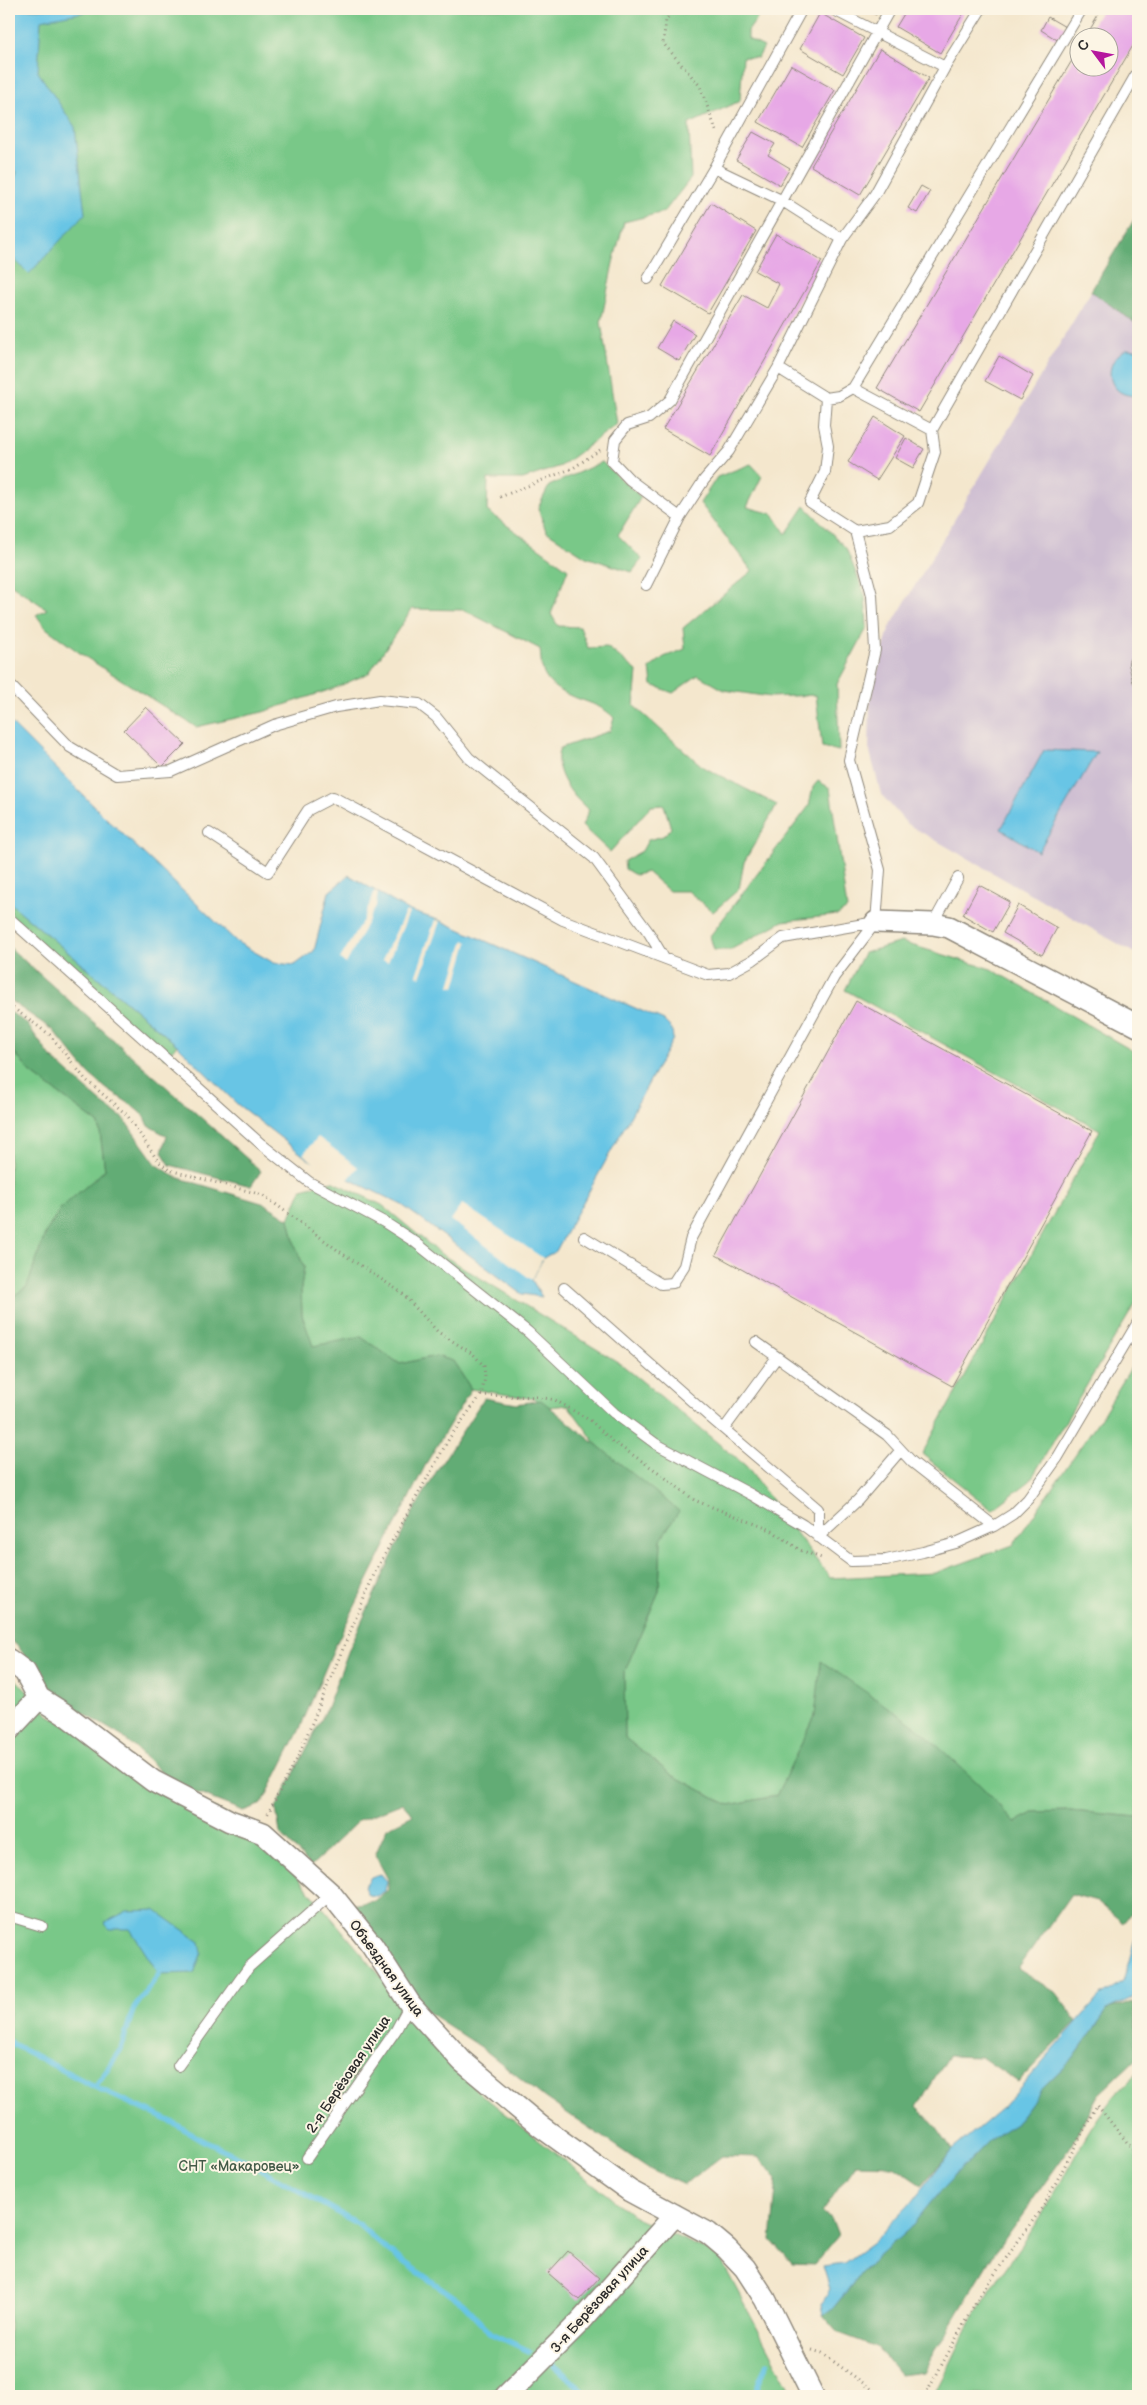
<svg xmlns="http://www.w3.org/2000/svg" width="1147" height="2405" font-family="'Balsamiq Sans',sans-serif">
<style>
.industrial{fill:#cebed2}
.green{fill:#79c888;stroke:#527a5a}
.forest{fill:#62ac74;stroke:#466c50}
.water{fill:#67c5e5;stroke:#497888}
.pier{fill:#f4e7cd}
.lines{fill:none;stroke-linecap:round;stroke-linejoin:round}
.stream{stroke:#67c5e5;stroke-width:5.5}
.building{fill:#e7a8e6}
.service-casing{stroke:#90897c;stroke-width:12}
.minor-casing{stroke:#90897c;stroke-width:24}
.path{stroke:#90897c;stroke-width:3;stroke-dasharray:1 4;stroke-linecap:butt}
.service{stroke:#fff;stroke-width:10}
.minor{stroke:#fff;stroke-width:21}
.labels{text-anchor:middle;stroke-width:4;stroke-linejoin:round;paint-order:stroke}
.street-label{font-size:14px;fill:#2b2b2b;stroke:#fcf5e5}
.park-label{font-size:14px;fill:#425a47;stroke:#fcf5e5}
</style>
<rect width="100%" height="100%" fill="#fcf5e5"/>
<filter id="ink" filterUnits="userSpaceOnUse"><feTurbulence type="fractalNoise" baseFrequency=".02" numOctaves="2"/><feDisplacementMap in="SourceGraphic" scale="10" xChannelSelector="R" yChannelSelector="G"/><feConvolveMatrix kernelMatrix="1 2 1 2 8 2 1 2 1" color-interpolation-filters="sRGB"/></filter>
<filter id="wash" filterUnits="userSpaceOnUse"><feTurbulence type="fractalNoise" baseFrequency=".0096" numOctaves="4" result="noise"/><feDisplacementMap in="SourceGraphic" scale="20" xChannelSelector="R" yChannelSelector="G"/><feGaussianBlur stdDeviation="1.12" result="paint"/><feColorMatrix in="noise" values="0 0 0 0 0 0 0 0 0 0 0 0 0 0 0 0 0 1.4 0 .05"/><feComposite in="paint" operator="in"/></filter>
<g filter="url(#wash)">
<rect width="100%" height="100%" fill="#f4e7cd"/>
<path class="industrial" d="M1138,213v742l-231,-131 -26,-30 -12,-46 1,-48 19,-71z"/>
<path class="green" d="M9,9h755l-16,22v8l16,8 -6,11 -15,-1 -3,44 -51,23 2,54 -27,34 -40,10 -11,41 -12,59 16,102 -56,42 -38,13h-35l-1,32 81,58 -17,45 7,12 22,1 8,21 19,-1 30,24 -3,35 69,61 74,38 -33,57 -5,27 -26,23 -25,-21h-19l-22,-19 -12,3 -10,-6 -1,-8 18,-10 6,-11 15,-4 8,-8 -7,-23 -13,1 -41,46 -28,-26 7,-16c-17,-13 -38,-41 -29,-62l50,-17 4,-13c-18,-21 -55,-17 -69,-42 -4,-7 -4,-19 -5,-27l-76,-39 -52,-1 -43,64 -34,15 -72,24 -67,15 -112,-71 -38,-28 -10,-13 11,-6 -38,-26z
M602,462l39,35 -23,38 24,24 -10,13 -46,-15 -40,-26 -8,-23 11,-22z
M751,464l11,12 -15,31 26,7 13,20 19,-28 41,42 19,47 2,33 -30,56 2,67 -17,-4 -6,-52 -46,2 -46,-7 -26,-15 -25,18 -21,-8 -2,-17 14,-11 21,-8 -2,-21 69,-57 -52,-68 17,-26z
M818,781l12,7 17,121 -9,6 -55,6 -53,29h-16l-4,-14 99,-130 4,-19z
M9,902l168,143 -12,13 -156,-140z
M901,942l90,27 147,85v245l-108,182 -38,29 -70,-56 178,-324 -255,-140 19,-37z
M9,1046l21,26 69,52 6,46 -44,38 -15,24 -19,55 -17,11 -1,8z
M332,1181l50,24 59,49 180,110 125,102 84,112 105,-5 78,-28 90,-131 35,-58v461l-68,-6 -36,1 -19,11 -35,-38 -158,-123 -7,54 -39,80 -47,9 -57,-30 -47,-37 -1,-65 35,-82 2,-52 -39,-72 -24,-21 -30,-41 -19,2 -14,-8 -64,-10 -18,-28 -17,-5 -36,8 -39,-27 -48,10 -11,-32 -1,-27 3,-21 -9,-22 -6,-26 13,-30z
M9,1672l40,43 214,121 213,254 160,128 83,38 74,140h-784z
M1138,2072v324h-204c14,-25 25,-53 39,-78 21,-37 48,-69 70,-105 31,-50 49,-101 95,-141z"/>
<path class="forest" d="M1138,213v112l-47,-34z
M9,947l252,224 -10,15 -81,-21 -8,-13 5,-16 -18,-10 -4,-9 -15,-13 -22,-14 -19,-16 -36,-44 -44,-30z
M9,1011l18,13 23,32 55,50 18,12 33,46 20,13 89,27 24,15 6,26 9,22 -3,21 1,27 11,31 48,-9 39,27 36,-8 17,5 18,28 -44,73 -92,184 -36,85 -37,73 -19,7 -69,-27 -51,-47 -73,-44 -32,-47 -9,-6v-274l3,-3 -3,-11 1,-54 17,-11 19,-55 15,-24 44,-38 -6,-46 -69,-52 -21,-26z
M484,1398l33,6 24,-4 138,111 -18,28 -2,52 -35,82 1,65 47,37 57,30 47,-9 39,-80 6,-55 97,67 62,57 35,38 19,-11 36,-1 68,6v88l-15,18 -26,-22 -26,-7 -53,75 37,23 22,29 -59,61 -37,-25 -32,-1 -32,51 19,20 16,23 -30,35 -28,-19 -39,-1 -33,47 9,6 7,18 -24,29 -22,-1 -21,-24 6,-61 -18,-22 -37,-1 -38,29 -33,-15 -106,-72 -64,-51 -67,-44 -68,-97 28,-5 14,-11v-11l-13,-24 12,-27 26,-13 -10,-12 -44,17 -48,46 -31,-33 -4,-24 50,-99 24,-63 58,-126 31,-54z
M1134,2001l4,56 -40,38 -29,54 -78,109 -68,114 -23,3 -23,-28 -38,-14 -16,-18 11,-8 31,-39 44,-39 32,-39 48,-49 29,-20 23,-32 32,-31 35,-49z"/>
<path class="water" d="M9,9h93l-61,11 -3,52 37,55 10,87 -56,60 -20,-20v-61l8,-21 -8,-7z
M1127,349l11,1v45c-30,5 -39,-33 -11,-46z
M9,721l98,98 130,123 37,21 21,2 19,-14 15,-59 20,-17 58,35 34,11 223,100 8,8 1,10 -117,212 -13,7 -11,22 10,17 -20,-3 -120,-89 -94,-46 -71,-55 -60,-59 -168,-143z
M1044,750l53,2 -59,100 -37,-23z
M381,1874l6,7 -2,10 -8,5 -9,-1 -4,-8 7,-10z
M155,1910l45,32 2,10 -8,21 -35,1 -29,-45h-20l-6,-6 23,-12z
M1138,1929v53l-6,16 -24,11 -35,49 -32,31 -23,32 -29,20 -48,49 -32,39 -44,39 -31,39 -11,8 -2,-11 9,-15 -7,-23 21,-3 29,-21 36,-37 43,-55 50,-42 97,-111 24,-15z"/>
<path class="pier" d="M375,891l3,2 -2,13 -30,58 -6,-5 23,-39z
M406,911l3,2 -21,49 -6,-2z
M435,920l5,1 -20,56 -4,-2z
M464,940l4,2 -13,45 -5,-1z
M318,1137l40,30 -11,14 -29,-15 -15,-12z
M462,1204l81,54 -11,22 -81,-60z"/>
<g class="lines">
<path class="stream" d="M9,2042l86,45 26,-38 12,-39 26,-36
M95,2087l79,36 28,17 35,16 121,68 30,27 75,52 28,30 38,18
M554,2365l35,31
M754,2396l13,-33"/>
</g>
<g id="blocks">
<path class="building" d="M865,9h15l-4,6z
M907,9h59l-26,44 -44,-26z
M1102,9h36v28l-219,375 -42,-24 203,-341v21h30v-30h-25z
M820,13l44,25 -21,36 -43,-25z
M1048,17l19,11 -8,13 -18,-11z
M880,49l49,29 -69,117 -49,-29z
M791,65l44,25 -33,57 -44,-25z
M753,132l22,12 -7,11 22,13 -10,17 -44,-25z
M921,186l9,5 -13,22 -9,-5z
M711,203l45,28 -48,82 -46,-27z
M776,234l46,27 -112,195 -47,-27 80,-134 24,13 12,-24 -24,-13z
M673,321l22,13 -16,27 -22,-13z
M999,356l34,20 -13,24 -35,-19z
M875,417l30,19 -28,44 -29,-18z
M906,438l18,11 -11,19 -18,-10z
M146,707l39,37 -23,23 -38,-37z
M979,885l31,17 -17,30 -30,-17z
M1018,905l39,23 -15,27 -39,-22z
M856,1001l236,130 -140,255 -236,-131z
M568,2251l31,27 -20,22 -31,-27z"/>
</g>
</g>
<g filter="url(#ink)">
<use href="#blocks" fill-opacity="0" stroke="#90897c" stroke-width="1"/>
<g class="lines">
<defs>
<path id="service" d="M832,9l113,58
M714,168l67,32 61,39
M648,279l66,-111 88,-159
M853,388l79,42
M826,398l13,-2 14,-8 229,-379
M680,517l-50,-37 -18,-19 3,-21 12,-15 22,-7 21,-18 220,-391
M855,531l35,-6 28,-22 17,-51 -3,-22 206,-359
M646,585l34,-68 24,-37 25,-29 49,-83 64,-129 33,-45 70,-127 36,-58
M1138,655l-4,8 4,17
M9,684l61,63 47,28 54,-4 103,-46 62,-18 44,-7 39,4 17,13 33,41 125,100 55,75 15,25
M209,833l59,39 40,-62 25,-13 230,123 145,55 21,-2 24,-13 30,-22 93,-16
M9,918l252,226 48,38 75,40 31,20 113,90 86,81 42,31 96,51 51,30 48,36 35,-1 37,-8 33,-9 38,-17 19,-12 15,-15 30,-42 80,-135
M933,924l25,-46
M584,1237l77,47 12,-1 11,-17 7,-28 143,-261 42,-55 4,-52 -31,-110 26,-110 -3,-55 -17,-64 -45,-29 15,-30 3,-26 -4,-21 2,-27 -48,-30
M564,1288l148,131 106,90v28
M756,1342l131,93 25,27 82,64
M724,1429l53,-72
M818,1537l40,-37 42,-49
M9,1916l33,10
M178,2066l71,-99 82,-73
M307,2158l89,-128 14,-26"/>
<path id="minor" d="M876,922l57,2 16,3 189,99
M9,1660l16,12 14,26 27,17 87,66 77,40 33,12 68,61 41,51 38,59 52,57 78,65 90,65 78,42 19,16 18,19 20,31 48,97
M9,1730l30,-32
M506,2396l74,-74 95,-107"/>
</defs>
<use href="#service" class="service-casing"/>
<use href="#minor" class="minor-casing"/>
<path class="path" d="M674,9l-8,11 -3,23 37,43 17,47
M500,497l73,-29 27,-18
M9,1005l41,30 36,45 41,35 31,46 11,9 94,25 80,59 59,39 36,39 35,22 11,12 1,12 -4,17 -31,42 -75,135 -78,187 -30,56
M481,1395l58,2 16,3 36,21 21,20 46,31 36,28 77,30 29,20 24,9
M812,2350l10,3 59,43
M925,2396l54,-100 65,-91 53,-100 41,51"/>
<use href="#service" class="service"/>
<use href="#minor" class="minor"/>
</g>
</g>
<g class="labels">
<g class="street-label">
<text transform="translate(387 1968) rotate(54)" y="5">Объездная улица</text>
<text transform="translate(348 2074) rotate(-56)" y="5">2-я Берёзовая улица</text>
<text transform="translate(599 2299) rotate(-48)" y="5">3-я Берёзовая улица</text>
</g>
<g class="park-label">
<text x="239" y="2171">СНТ «Макаровец»</text>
</g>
</g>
<rect width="1147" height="2405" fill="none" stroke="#fcf5e5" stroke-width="30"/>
<g transform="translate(1094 52) rotate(302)"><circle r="24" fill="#fcf5e5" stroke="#a8a49b"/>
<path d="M0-4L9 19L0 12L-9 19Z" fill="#b5179e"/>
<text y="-8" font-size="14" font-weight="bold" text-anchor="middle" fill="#2b2b2b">С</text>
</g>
</svg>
